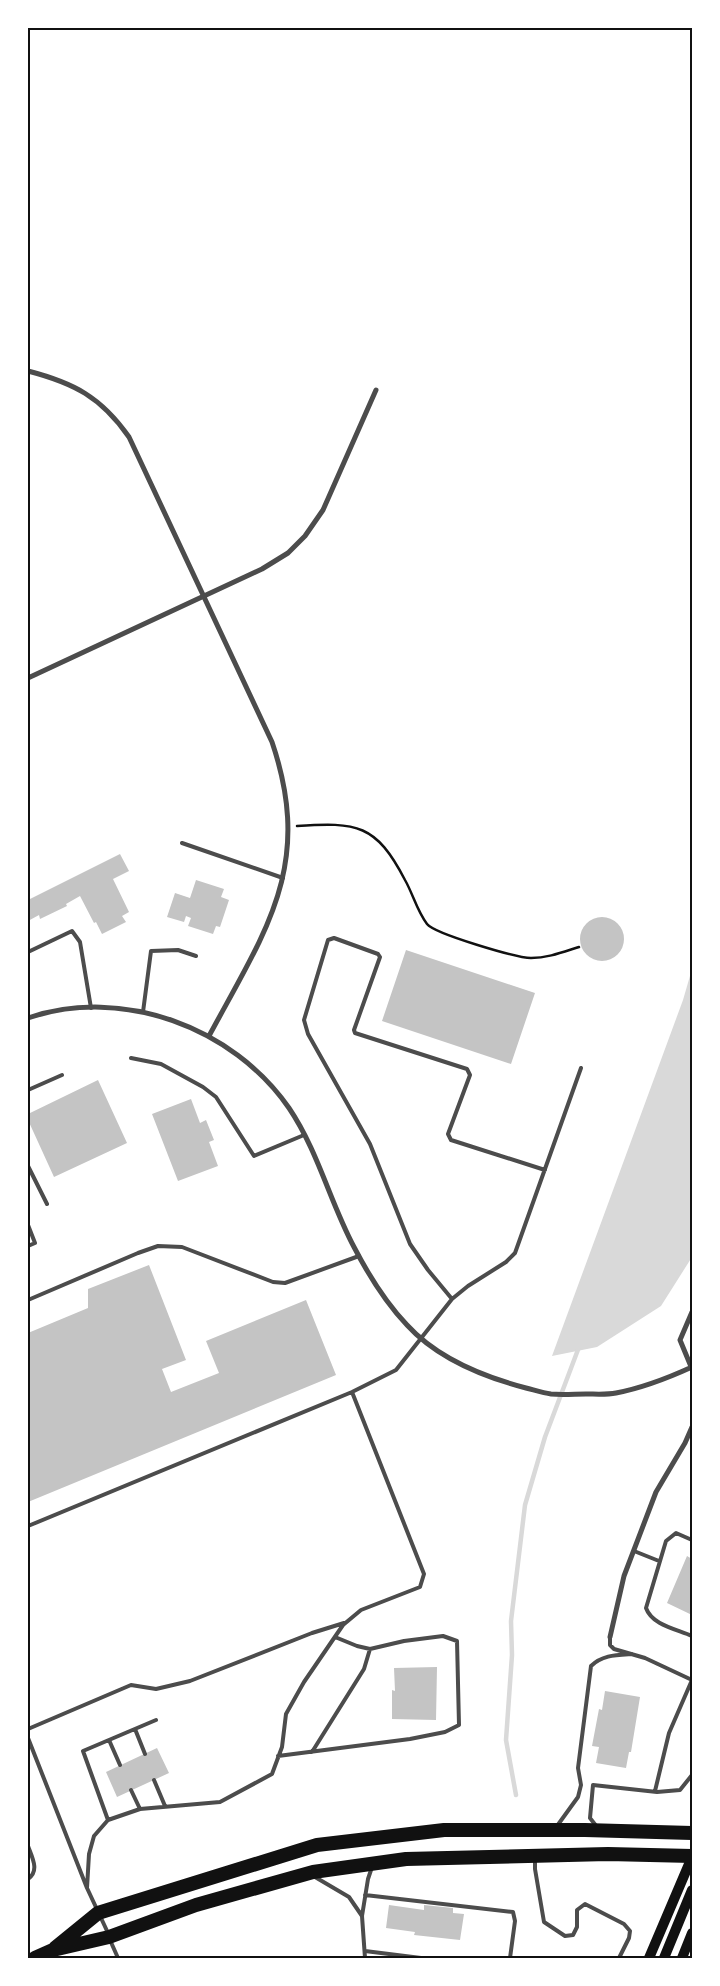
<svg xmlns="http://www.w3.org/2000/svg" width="720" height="1986" font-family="Mulish,sans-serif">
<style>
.water{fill:#d9d9d9}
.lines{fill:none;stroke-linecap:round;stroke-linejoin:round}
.stream{stroke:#d9d9d9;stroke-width:4.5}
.building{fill:#c4c4c4}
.path{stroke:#111;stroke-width:2.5}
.service{stroke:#4c4c4c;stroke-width:4}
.minor{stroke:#4c4c4c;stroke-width:5}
.secondary{stroke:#111;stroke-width:10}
.trunk{stroke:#111;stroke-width:14}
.neatline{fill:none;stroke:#111;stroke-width:2}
</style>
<rect width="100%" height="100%" fill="#fff"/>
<path class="water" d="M692,969v288l-31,49 -64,41 -45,9 131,-356z"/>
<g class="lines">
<path class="stream" d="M516,1795l-10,-55 6,-85 -1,-34 14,-116 20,-68 34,-90"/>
</g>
<path class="building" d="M120,854l9,17 -16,8 16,33 -7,4 4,6 -24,12 -6,-12 -2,1 -14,-27 -14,8 1,2 -27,13 -1,-4 -11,6v-21z
M196,880l28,9 -3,8 8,3 -9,27 -4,-1 -3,8 -25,-8 3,-8 -5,-2 -2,6 -17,-5 8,-24 15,5z
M580 939a22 22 0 1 1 44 0a22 22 0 1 1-44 0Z
M406,950l129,43 -24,71 -129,-43z
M98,1080l29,63 -73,34 -26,-57v-6z
M191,1099l9,24 6,-3 8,20 -5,2 9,24 -40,15 -26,-67z
M149,1265l37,95 -24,9 9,23 48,-19 -13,-32 100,-41 30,75 -308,127v-169l60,-25v-19z
M687,1556l5,3v56l-25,-12z
M437,1667l-1,53 -44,-1v-29l3,1 -1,-23z
M605,1691l35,6 -9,55h-2l-3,16 -30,-5 3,-16 -7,-1 7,-37 3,1z
M157,1748l12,25 -52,24 -11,-25z
M389,1905l35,5v-5l29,3v5l11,1 -4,26 -46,-5 1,-3 -29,-4z"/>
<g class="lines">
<path class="path" d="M297,826c60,-4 79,-2 108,54 8,14 12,31 22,44 8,10 90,34 104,34 17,0 32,-6 48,-11"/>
<path class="service" d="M182,843l101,35
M28,952l44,-21 8,11 11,66
M143,1012l8,-61 27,-1 18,6
M131,1058l30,6 42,23 13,10 38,59 50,-21
M28,1090l34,-15
M28,1166l19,38
M28,1225l7,18 -7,3
M452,1299l-24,-29 -18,-26 -40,-100 -62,-110 -4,-14 24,-80 6,-2 44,16 2,3 -26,73 1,3 112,36 3,6 -22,59 3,6 94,30
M28,1300l110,-47 20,-7 24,1 91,35 12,1 74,-27
M28,1526l324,-134 44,-22 56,-71 16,-13 38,-24 9,-9 66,-185
M692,1540l-16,-7 -10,8 -20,67c6,17 30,21 46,28
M634,1551l25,10
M610,1637v8l4,4 31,9 47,22
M28,1729l103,-44 25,4 34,-8 122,-48 32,-10
M135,1729l10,25
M28,1738l59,150 21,45
M109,1740l11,25
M312,1752l52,-83 6,-20
M278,1756l132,-17 35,-7 14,-7 -2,-84 -14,-5 -39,5 -34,8 -13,-3 -22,-9
M154,1780l11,26
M131,1790l9,19
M655,1791l14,-58 23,-53
M108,1820l-25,-69 73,-31
M557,1826l21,-29 3,-12 -3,-17 13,-102c11,-11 25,-11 41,-12
M597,1827l-7,-9 3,-33 64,7 23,-2 12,-15
M28,1846c4,11 12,25 0,33
M535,1859v10l9,53 21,14 8,-1 4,-8v-17l8,-6 39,20 6,7 -1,7 -10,20
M315,1877l34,20 13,19
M87,1888l2,-34 5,-18 14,-16 32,-11 80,-7 52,-28 10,-27 4,-33 18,-32 39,-57 18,-15 59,-23 4,-13 -72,-182
M365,1895l148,17 2,9 -5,37
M110,1940l8,18
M365,1951l56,7
M365,1958l-3,-42 6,-37 4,-12"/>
<path class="minor" d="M28,371c46,12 73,26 101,66l143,305c42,124 -6,188 -63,294
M28,678l234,-109 26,-16 17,-17 18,-26 53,-120
M28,1018c94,-32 205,9 261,90 29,43 41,94 65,139 14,27 32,56 53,78 30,33 77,52 119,63 8,2 17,5 25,6 11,1 24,0 35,0 9,0 20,1 30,-1 26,-5 52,-15 76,-26
M692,1312l-12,28 12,29
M610,1637l14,-61 32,-84 29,-49 7,-16"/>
<path class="secondary" d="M649,1958l43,-101
M664,1958l28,-68
M682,1958l10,-25"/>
<path class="trunk" d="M55,1948l43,-35 219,-68 127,-15h141l107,3
M35,1958l18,-8 56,-13 87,-32 117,-33 93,-13 202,-5 84,2"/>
</g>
<rect width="720" height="1986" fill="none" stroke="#ffffff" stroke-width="58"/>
<rect x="29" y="29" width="662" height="1928" class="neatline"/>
</svg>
